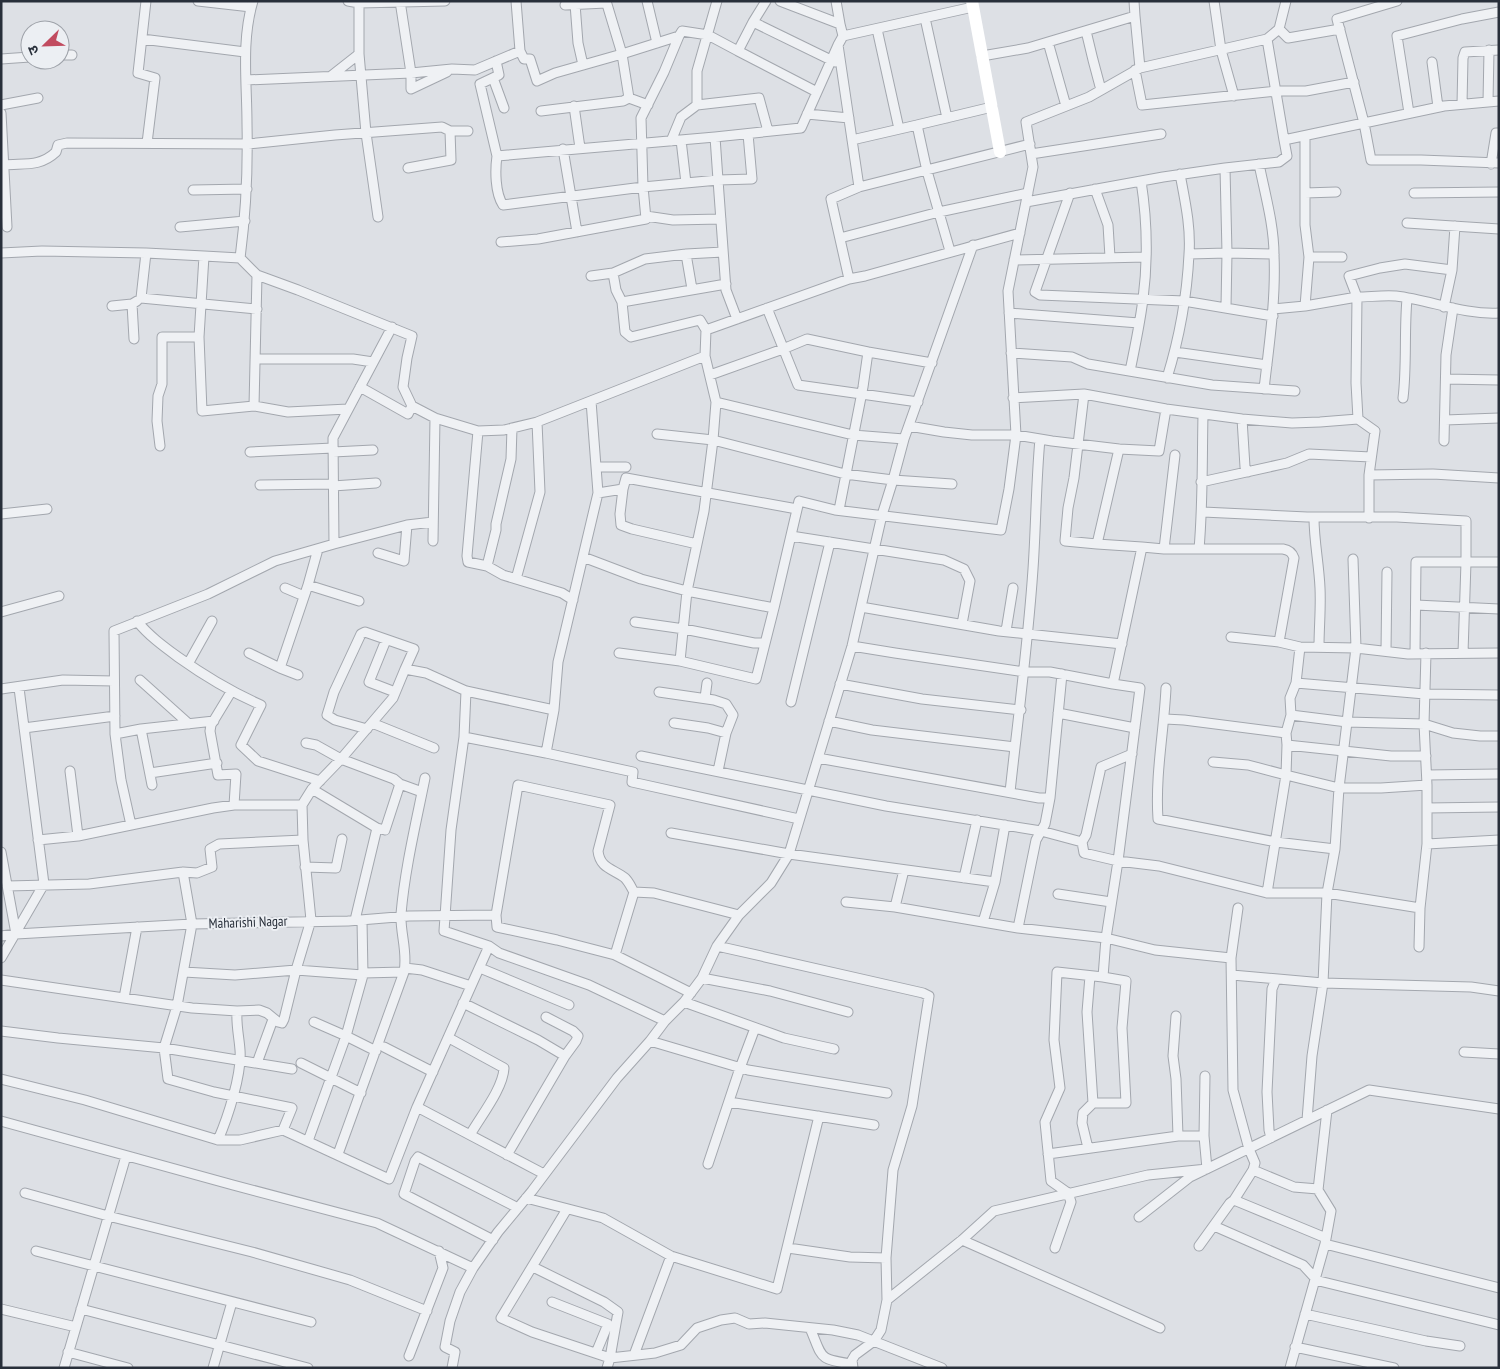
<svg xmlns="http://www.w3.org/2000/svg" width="1500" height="1369" font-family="'PT Sans Narrow','Noto Sans Devanagari',sans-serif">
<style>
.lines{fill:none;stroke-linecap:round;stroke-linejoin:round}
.street-casing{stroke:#a3a7ae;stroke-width:11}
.street{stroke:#eff1f4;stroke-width:9}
.secondary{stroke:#fff;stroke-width:12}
.labels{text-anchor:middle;stroke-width:4;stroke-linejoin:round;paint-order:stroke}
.street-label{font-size:14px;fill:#282f3a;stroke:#eceff3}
</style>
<rect width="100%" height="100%" fill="#dde0e5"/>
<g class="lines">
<defs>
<path id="street" d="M146,1l-8,72 17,5 -8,65
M198,1l53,6
M253,1c-12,40 -6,82 -6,123 1,45 -1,89 -7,134l17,17 -3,131 34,6 60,-3
M348,1l11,2
M400,1l11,72v16l36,-17
M516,1l4,50
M606,1l16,53 7,44
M647,1l10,42
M780,1l60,23 3,12
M836,1l4,23
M1214,1l7,49 13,46
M1397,1l-60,18 27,104 7,37h50l78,3
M575,4l3,39 5,22
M565,5l41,-2
M1135,16l5,52
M925,18l22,100
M753,22l82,40
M877,29l22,100
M1279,29l9,9 52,-9
M1086,31l7,29 8,30
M142,39l103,13
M1267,39l12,-10 7,-28
M1048,42l18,64
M738,51l79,41
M359,54l7,79 12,84
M60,55h12
M982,56l46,-8 107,-32 -1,-15
M1,59l29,-2
M496,61l3,14 -19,9 17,72 218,-19 86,-9 37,-83
M1432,62l6,45
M1135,70l7,35 134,-14h30l48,-9
M331,76l28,-22v-51l86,-2
M493,78l11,30
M246,80l165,-7 41,-4 23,1 45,-19 4,8h6l7,22 18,-8 67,-19 57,-18 3,-5 26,4 30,16 15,-29 13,-21
M1488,102l1,-52
M1462,104l1,-46 2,-6 34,-2
M1,105l37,-7
M697,105l62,-7 9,33
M574,106l6,42
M541,111l82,-10 6,-3 19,7
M1,113l6,114
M1409,113l-12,-77 65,-17 37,-7
M807,114l42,4
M917,125l75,-18
M681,140l5,43
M852,140l65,-15 10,46 23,80
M671,141l10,-24 16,-12v-34l20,-70
M563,149l14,83
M1031,154l130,-20
M497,156c-2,14 -2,37 6,49l140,-18 -2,-69 23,-46 15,-36
M1259,164c6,30 15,61 15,91 2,45 -5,90 -10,134
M1491,164l5,-31h3
M4,165c21,-2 36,2 52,-13l2,-7 9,-2 181,1 87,-9 107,-8 8,4h18
M408,168l43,-8 -1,-29
M1225,168l2,85 -1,54
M859,187l-21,-142 5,-9 130,-29
M1095,189l13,36 2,32
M193,190l54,-1
M1070,193l-35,99 5,3 144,6 89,15
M1305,193l31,-1
M1414,193l85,-1
M1026,202l137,-25 62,-9 54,-6 8,-6 -3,-16 160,-34 55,-5
M646,216l27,4 48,-1
M1407,223l92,6
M180,227l65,-6
M840,238l99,-26 89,-19
M501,242l37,-3 108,-20 -3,-32 75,-7 -3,-43
M1,253l41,-2 104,2 -5,45 116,11
M146,253l58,3
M686,254l6,35
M1189,254l38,-1 47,1
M1309,257h33
M240,258l-36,-2 -5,81 3,74 52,-5
M1014,260l132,-3
M1452,270l-47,-6 -25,4 -31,8 8,21c12,0 26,-2 39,-1 34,4 68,19 103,17
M613,273l3,17 6,12 3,30 6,5 69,-17 6,10
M257,275l41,15 114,46 -5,22 -4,29 9,19 23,12 43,13 26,-1 33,-8 168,-66 1,-26 143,-51 16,-3 155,-43
M591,276l22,-3 32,-14 41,-5 37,-2
M849,279l-18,-80 28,-12 171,-43
M622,302l104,-18
M132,304l2,35
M112,306l20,-2 5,-3
M1444,307l8,-37 3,-44
M767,308l31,77 120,17
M1273,309l32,-3
M1009,313l130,10
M737,319l-11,-29 -8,-110 34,-1 -4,-45
M1175,352l92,13
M1011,353l61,4 16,7 124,21 83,6
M705,356l11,46 137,33 51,4
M255,359h98l20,3
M1130,371c5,-24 10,-48 13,-72 5,-39 4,-80 -2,-118
M710,375l73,-26 24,-10 61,13
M1167,378c12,-39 20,-82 22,-124 2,-27 -4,-53 -9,-80
M1446,379l53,1
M360,387l48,27 4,-8
M1084,394l-10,84 -6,30 -3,33 32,3
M1013,398l71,-4 82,15 76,10 50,4 28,-1 38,-3 -2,-36 1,-86 -52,9 4,-49 -4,-32v-89
M1403,398c4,-33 1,-66 4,-99
M716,402l-3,38 -9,71 -17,80 87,17 25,-107 36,9 166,20 8,-41 7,-54 -8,-144 25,-124 -7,-45 63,-25 51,-29 127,-29 17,101
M1242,419l3,48 3,5
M1358,419l17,12 -6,44v43
M1445,420l54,-2
M909,426l35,6 28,3h44l36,6 67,8 40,2 7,-42
M478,431l-11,125 1,6 19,4 16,9 59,18 11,7
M657,434l56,6 132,34 48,6 59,4
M1444,441l2,-86 7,-47
M160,446l-3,-25 1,-25 4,-12v-47h37
M1119,449l-22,95 45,3 -29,137 27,4 -22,173 -34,-8 -2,-11 4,-7 15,-68 31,-13
M250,452l83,-4
M333,452l40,-2
M596,467h30
M1369,475l64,-1 66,4
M1201,482l86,-19 22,-9 62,3
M260,485l73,-1
M333,486l43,-3
M623,489l-3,25 1,11 11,4 65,15
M598,493l25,-4 3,-11 171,31
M839,510l24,-123 5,-35 64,11
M1203,512l104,5h90l69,4v41h-50l-1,91
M1,514l46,-5
M1314,518c0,23 5,46 6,70 1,20 -1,39 -1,59
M791,536l153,24 20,9 6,12 -8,43
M433,541l2,-123
M334,544l73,-19 26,-3
M1142,547l22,2 11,-94
M1164,549h119c6,1 9,3 11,9l-15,84
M1199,549c4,-45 3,-90 4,-135
M378,553l26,8 3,-36
M583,557l58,22 46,12 -7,70
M487,566l9,-36v-6l15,-65 1,-31
M516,579l24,-87 -3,-70
M308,585l51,16
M285,588l19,8
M1416,605l83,4
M861,607l138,24 123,13
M1,612l58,-16
M137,621c11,14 26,25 41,36 28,20 51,34 83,48l-20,40 17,16 62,20
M635,622l49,7 70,14h11
M1006,631l7,-43
M1231,637l48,5 21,5 56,1 -3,-89
M386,640l-17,42 26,10
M852,646l43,7 130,19h25l63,12
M1386,651l1,-79
M249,653l31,15
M619,653l61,8 76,18 18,-71
M1426,653l-2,71 3,61v59
M1463,653l3,-91h33
M188,664l24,-43
M298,675l-18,-7 28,-83 10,-36
M140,680l49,44
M1296,683l129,11 74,1
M840,684l82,15 99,11
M1166,688c-2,43 -11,87 -8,131l118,23 59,7
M1,689l62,-9 51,1
M466,691l-2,46 -13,93 -7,101 45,15 10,7 90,32 76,36
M231,692l-20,33 -1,6 8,44 18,-1 -2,31
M659,692l55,8 12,4 7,11 -7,18 -8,38
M705,698l2,-15
M791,702l39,-160
M1058,713l77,15
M1291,715l56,7 77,2 29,9 27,3h19
M1165,719l19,1 102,13
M829,721l43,9 143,17
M372,723l62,25
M674,723l34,5 18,5
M24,728l91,-12
M141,729l73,-8
M367,729l-32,-9 -8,-5 7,-23 27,-58 4,-2 49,17 -9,20
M115,734l6,46 10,45
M464,737l82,16 8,-43 4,-48 40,-169 -7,-92
M306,743l10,2 25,14 53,20 6,5 22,8
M1287,745l104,11h35
M546,753l87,19 -1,10 167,37
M641,756l245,50 155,25 41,11
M818,758l221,40h11
M1213,762l35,3 38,10 1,-30 -1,-12 5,-18 -1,-17 6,-15 4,-36
M70,771l8,65
M150,773l67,-10
M1427,775l72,-1
M152,785l-11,-56 -26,5 -1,-103 94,-37 67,-33 59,-17 -1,-106 59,-111
M312,789l65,39 -22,92
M1010,792c8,-74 18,-148 23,-223 3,-43 3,-87 7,-130
M1427,808l72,-1
M377,828l8,2 15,-46
M671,833l118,21 206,28
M38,840l40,-4 135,-28 21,-3h68
M1,852l15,82
M305,867l31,1 6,-29
M964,878l13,-58
M7,886l82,-2 94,-12 14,1 15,-6 -2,-18 9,-5 84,-4
M634,892c-3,-5 -5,-10 -9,-14 -11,-9 -25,-9 -27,-27l12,-46 -92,-20 -22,130 1,12 60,13 58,15 76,38
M1267,893l19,-118 53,13 17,-140 52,6 91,-1
M1058,894l53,8
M846,902l49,5 9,-37
M895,907l123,21 88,10 49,12 76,8
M1238,908l-7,50 2,132 16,59 6,14 -2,7
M983,922l12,-40 10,-57
M1018,928l18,-88 9,-16 5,-26 12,-124
M1,936l15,-2 176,-10 156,-3 61,-5 87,-1
M717,946l206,47 6,3 -17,110 -19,64 -7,88 1,42 -6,30 -7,11 -19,14 -3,5 1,8
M1419,947l1,-39
M615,955l19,-63 20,1 85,22
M1,958l43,-74 -25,-196
M405,968l17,2 49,16
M480,968l89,37
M184,972l51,3 61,-5 67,5
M363,973l41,-1
M1232,975l91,8 148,4 28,4
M1090,976l-3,36 6,91
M702,978l68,13 78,21
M1,980l191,28 45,3 22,-1 8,3 11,9 4,1 2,-4 12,-49 15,-50 -8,-80 -1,-35 10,-16 29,-30 52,-61 12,-29 21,4 40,18 88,19
M124,998l13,-71
M684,1002l100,36 50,11
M463,1003l75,37 27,16 -58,99
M1176,1016l-3,40 3,23 2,57
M546,1017l27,14 5,5 -2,5 -11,15
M314,1022l32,14 30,15
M1,1031l57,7 106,10 13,-42 15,-82 -9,-52
M449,1038l55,30c-1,21 -24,49 -34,67
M650,1041l98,29 139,23
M384,1047l49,25
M1464,1052l35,2
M257,1063l15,-41
M301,1063l60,30
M1,1079l84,21 133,40h22l43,-10 106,49 28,-72 72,-161
M729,1102l145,23
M417,1107l127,67
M1307,1120l5,-64 11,-73 4,-90 8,-44 4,-61h42l46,-3
M1,1121l232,64 144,38 96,45
M283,1130l9,-22 -78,-16 -46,-13 -4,-31 128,21
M1271,1138l-2,-8 -2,-38 5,-103 4,-10
M218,1140c10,-23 24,-66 22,-90 -1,-14 -4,-25 -3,-39
M308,1141l38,-105 17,-61 -1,-55
M1088,1148l-6,-25 1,-10 10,-10h33l-4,-75 4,-47 -23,-4
M338,1154l66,-182c4,-20 -4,-39 -3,-58 4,-46 15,-91 24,-136
M1048,1154l130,-18h26
M708,1164l32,-96 15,-40
M25,1193l83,23 144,36 98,28 77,31
M526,1198l77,20 68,38 106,33 42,-173
M1234,1200l92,38
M1139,1217l51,-40 179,-87 130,19
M1214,1226l89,39 12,13v2l184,45
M493,1240l-89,-46 11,-33 3,-4 100,51
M962,1240l198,88
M1325,1244l174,44
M1199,1246l31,-43 4,-3 19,-30 41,17 24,2v1
M788,1248l62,9 36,1
M1055,1248l16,-46 -3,-9 -17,-12 -6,-59 15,-34 -6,-48 3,-68 46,5 3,-39 12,-77 41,5 108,27h60l93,15 7,-64 72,-4
M36,1251l275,71
M533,1267l71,35 14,10 -8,46 -78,-26 -31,-14 66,-109
M887,1300l75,-60 32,-29 154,-36 59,-6 -3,-33 1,-60
M552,1302l56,22 -12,29
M1,1309l75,18
M81,1309l227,59
M1305,1314l121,27 34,5
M810,1328c13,30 7,31 42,36
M1295,1347l99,21
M68,1352l60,16
M634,1355l37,-99
M409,1356l34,-88 -4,-17
M64,1368l62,-212
M213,1368l19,-66
M452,1368l3,-16 -10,-5 5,-26 10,-29 13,-24 25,-36 34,-41 85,-113 33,-37 15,-20 19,-19 18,-24 15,-32 22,-31 32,-32 18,-29 63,-208 30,-131 11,-35 11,-41 69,-194
M607,1368l3,-10 45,-5 26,-8 16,-17 24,-8 14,-2 14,6 16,-1 68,7 25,5 84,33
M1290,1368l35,-124 6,-33 -13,-21 9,-80"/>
</defs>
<use href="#street" class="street-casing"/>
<use href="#street" class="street"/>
<path class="secondary" d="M972,1l28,151"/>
</g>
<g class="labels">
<g class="street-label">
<text transform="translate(248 922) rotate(-2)" y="5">Maharishi Nagar</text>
</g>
</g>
<rect width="1500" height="1369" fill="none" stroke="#282f3a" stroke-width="5"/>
<g transform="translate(45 45) rotate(247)"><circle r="24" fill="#eceff3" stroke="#9ea2a9"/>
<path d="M0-4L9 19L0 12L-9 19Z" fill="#c14b5f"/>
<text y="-8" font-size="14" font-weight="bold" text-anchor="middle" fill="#282f3a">उ</text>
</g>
</svg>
